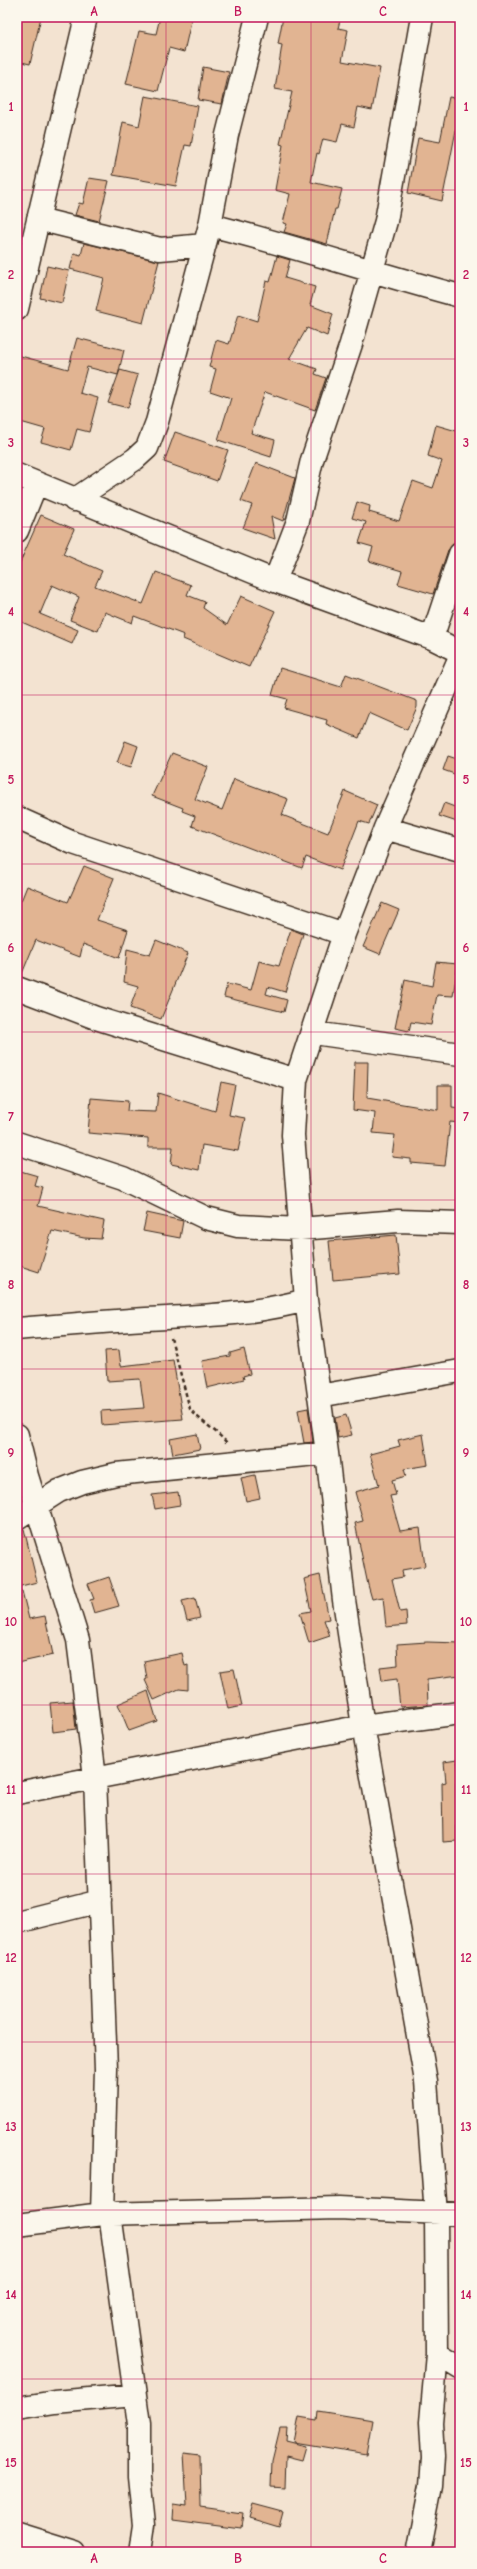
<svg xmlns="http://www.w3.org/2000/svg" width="477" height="2569" font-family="'Comic Neue',sans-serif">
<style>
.building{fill:#e1b492;stroke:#3b2a1e}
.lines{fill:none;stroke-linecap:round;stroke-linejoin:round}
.minor-casing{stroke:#3b2a1e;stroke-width:25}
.path{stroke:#3b2a1e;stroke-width:2.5;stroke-dasharray:4 3;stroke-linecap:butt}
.minor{stroke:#fbf7ec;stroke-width:22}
.grid{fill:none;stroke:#c2185b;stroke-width:1;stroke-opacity:0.55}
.neatline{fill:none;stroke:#c2185b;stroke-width:1.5}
.grid-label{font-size:13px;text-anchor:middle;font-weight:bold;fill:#c2185b}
</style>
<rect width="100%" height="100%" fill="#f3e3d1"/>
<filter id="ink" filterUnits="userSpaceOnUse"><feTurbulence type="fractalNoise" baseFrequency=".025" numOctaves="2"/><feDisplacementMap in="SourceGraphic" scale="8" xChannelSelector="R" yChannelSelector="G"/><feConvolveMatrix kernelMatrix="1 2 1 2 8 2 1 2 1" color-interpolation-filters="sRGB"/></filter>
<g filter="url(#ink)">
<path class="building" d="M17,17h24l-11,47 -13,-3z
M160,17h32l-8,35 -15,-4 -11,43 -32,-7 13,-53 17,3z
M283,17h58l-3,11 10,2 -6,31 38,7 -8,42 -14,-3 -4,20 -12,-3 -5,18 -14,-3 -4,15 -2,-1 -6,29 31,7 -5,20h-2l-8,35 -43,-12 3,-8 -4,-1 7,-29 -15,-4 8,-45 -3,-1 12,-52 -17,-3 7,-44 -4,-1z
M203,67l26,5 -7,32 -24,-4z
M145,96l53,10 -7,40 -6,-1 -9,41 -63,-11 10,-53 16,4z
M449,97l11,2v11l-18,91 -34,-8 10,-55 22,4z
M89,178l20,3 -10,40 -24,-6 4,-12 4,1z
M84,243l75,18 -16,62 -47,-12 8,-33 -34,-9 4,-16 7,2z
M277,256l13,4 -5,18 30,9 -5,18 23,9 -6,22 -20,-8 -18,31 28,10 -2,5 11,4 -11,32 -50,-18 -14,41 24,7 -4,17 -53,-17 13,-42 -21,-7 6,-22 -7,-2 7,-27 13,4 9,-29 19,6 9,-40 4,1z
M47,266l22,5 -7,32 -22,-5z
M77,338l47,12 -6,25 -31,-8 -7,26 18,5 -9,34 -12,-3 -6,21 -30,-8 4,-13 -28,-8v-66l51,14z
M120,370l18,5 -10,33 -20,-5z
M436,425l24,7v101l-3,9 -9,8 -15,44 -35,-10 4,-13 -33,-10 4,-14 -14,-4 7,-21 -14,-4 5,-16 13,4 -1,6 30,9 14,-40 20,7 9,-27 -14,-5z
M175,432l53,18 -11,31 -53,-19z
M256,463l39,15 -12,43 -12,-5 4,23 -32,-11 9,-23 -11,-4z
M41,515l33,14 -11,25 39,17 -7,15 48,18 13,-32 35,13 -4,10 18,7 -2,6 24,17 14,-29 34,15 -26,56 -66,-28 1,-4 -50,-19 -2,7 -27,-11 -7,19 -28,-11 9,-23 -27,-12 -12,29 38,16 -6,14 -55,-24v-51z
M280,668l61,19 5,-13 71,27v6l-10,23 -38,-17 -10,25 -33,-14 1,-4 -43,-12 3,-9 -15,-4z
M125,741l13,5 -7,21 -14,-4z
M172,753l36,14 -13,32 27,11 12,-31 54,20 -6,16 46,18 17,-42 32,14 -8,19 -10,-3 -19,49 -34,-13 -4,11 -110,-42 3,-10 -13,-5 1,-3 -31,-12z
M448,756l12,4v16l-17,-6z
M444,803l16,6v14l-21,-7z
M84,866l30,12 -17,42 31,10 -9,28 -36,-14 -3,13 -44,-17 -15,36h-4v-77l4,2 6,-15 41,16z
M382,903l17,7 -19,44 -17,-7z
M291,929l12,5 -18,58 -17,-5 -2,7 21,6 -3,12 -60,-15 3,-13 24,6 8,-29 20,5z
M156,940l32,13 -27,66 -31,-11 8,-22 -14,-4 3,-33 23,6z
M436,962l22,2 -5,32 -16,-1 -6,30 -20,-3 -2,9 -14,-3 10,-48 27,6z
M355,1062h13l-1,36 71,12v-25h14v23l8,1v14l-10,-1 -5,44 -34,-3v-4l-19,-2 3,-22 -22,-2 2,-20 -22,-3z
M221,1082l14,3 -6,30 16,3 -7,33 -36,-6 -3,25 -28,-6 2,-17h-25v-9l-60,-5 3,-35 37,3 -1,10 29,1 2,-19 57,18z
M17,1170l21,6 -3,10 8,2 -5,18 66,15 -3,18 -17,-1 -32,-7 -13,41 -22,-7z
M147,1213l36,8 -3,17 -37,-7z
M396,1235l4,39 -67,6 -4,-39z
M244,1349l6,25 -7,2 1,3 -37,9 -5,-27 28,-5v-3z
M119,1350l2,16 52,-6 10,59 -81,6 -1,-14 43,-3 -4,-29 -33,2 -2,-30z
M308,1408l5,34 -9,1 -6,-33z
M346,1415l6,20 -14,3 -3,-20z
M197,1434l3,15 -27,5 -3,-15z
M423,1434l5,31 -24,4 2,7 -14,4 4,15 -6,1 10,35 20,-3 5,38 -23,4 1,7 -11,2 8,33 6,-1 1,14 -21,2 -3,-30 -11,2 -4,-14 -13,-62 8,-2 -8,-29 24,-7 -9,-31 30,-8 -2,-6z
M255,1475l5,23 -14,3 -5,-23z
M178,1492l2,13 -25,4 -3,-14z
M24,1529l13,53 -20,5v-57z
M320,1575l9,44 -5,1 6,16 -21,7 -9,-30 11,-2 -7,-32z
M109,1577l10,29 -25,7 -4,-13 4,-1 -6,-15z
M22,1591l7,28 16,-3 8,39 -36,8v-71z
M195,1598l5,20 -13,3 -5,-20z
M427,1642l33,1v32l-33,4 1,26 -28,2 -3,-28 -15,2 -2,-14 18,-2 -1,-21z
M182,1653l3,13 3,-1v25l-9,-1 -25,11 -9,-20 2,-1 -3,-18z
M234,1669l8,37 -14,3 -8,-38z
M148,1691l9,30 -28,10 -11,-27z
M73,1701l3,28 -23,3 -3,-29z
M457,1760l3,23h-4l1,58 -14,1 -1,-59 4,-1 -2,-20z
M318,2411l55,9 -6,34 -73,-12 5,-25 18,3z
M280,2428h7l-1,13 20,5 -4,14 -16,-4 -1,32 -14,-1 1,-26z
M184,2453l16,2 1,52 42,6 -2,15 -69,-9 1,-15 14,2z
M253,2504l30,8 -4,15 -30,-9z"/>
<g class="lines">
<defs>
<path id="minor" d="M38,219l122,30 45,-4
M210,225c85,21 166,49 250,71
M17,309l69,-292
M17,475l258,106 157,57 28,14
M74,500l61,-41 12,-11 10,-26 53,-197 17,-90 30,-118
M17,531l19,-47
M275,581l23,-60 14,-61 39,-116 35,-123 36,-204
M432,638l28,-84
M17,818l56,25 271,91
M385,828l75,22
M17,988l79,30 200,62
M314,1033l146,21
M17,1143l106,35 83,40 32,8 62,3 98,-8 62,2
M17,1329c50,-4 100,-9 150,-11 49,-3 91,-5 139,-18
M319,1396l141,-25
M17,1435l10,41 51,164 17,137 11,292 -4,145
M17,1518l42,-27 23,-9 34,-8 211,-21
M17,1793l346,-67 97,-13
M17,1922l83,-21
M110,2214l29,210v53l5,48 -4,27
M17,2225l85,-11 237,-6 121,6
M437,2354l23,14
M17,2408l38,-6 80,-7
M17,2534l58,18
M418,2552l13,-67 2,-27 -2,-36 6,-68 -1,-140 -10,-133 -63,-355 -19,-126 -17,-147 -21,-153 -13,-165 3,-55 48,-146 41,-106 75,-171"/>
</defs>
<use href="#minor" class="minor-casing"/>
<path class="path" d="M171,1338l19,71c11,13 26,21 37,34"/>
<use href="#minor" class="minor"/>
</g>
</g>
<path class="grid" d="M166,17v2535M311,17v2535M17,190h443M17,359h443M17,527h443M17,695h443M17,864h443M17,1032h443M17,1200h443M17,1369h443M17,1537h443M17,1705h443M17,1874h443M17,2042h443M17,2210h443M17,2379h443"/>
<rect width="477" height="2569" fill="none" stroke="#fbf7ec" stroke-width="44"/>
<rect x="22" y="22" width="433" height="2525" class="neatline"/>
<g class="grid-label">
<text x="94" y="16">A</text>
<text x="238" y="16">B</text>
<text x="383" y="16">C</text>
<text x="11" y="111">1</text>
<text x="466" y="111">1</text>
<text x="11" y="279">2</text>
<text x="466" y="279">2</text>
<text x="11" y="447">3</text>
<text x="466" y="447">3</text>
<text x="11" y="616">4</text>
<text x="466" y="616">4</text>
<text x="11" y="784">5</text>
<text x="466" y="784">5</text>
<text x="11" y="952">6</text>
<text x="466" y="952">6</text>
<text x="11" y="1121">7</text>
<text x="466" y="1121">7</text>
<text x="11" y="1289">8</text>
<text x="466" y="1289">8</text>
<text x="11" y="1457">9</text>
<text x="466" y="1457">9</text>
<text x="11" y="1626">10</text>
<text x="466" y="1626">10</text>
<text x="11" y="1794">11</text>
<text x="466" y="1794">11</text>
<text x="11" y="1962">12</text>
<text x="466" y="1962">12</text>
<text x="11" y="2131">13</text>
<text x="466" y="2131">13</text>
<text x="11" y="2299">14</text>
<text x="466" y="2299">14</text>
<text x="11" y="2467">15</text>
<text x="466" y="2467">15</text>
<text x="94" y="2563">A</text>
<text x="238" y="2563">B</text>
<text x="383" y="2563">C</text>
</g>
</svg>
